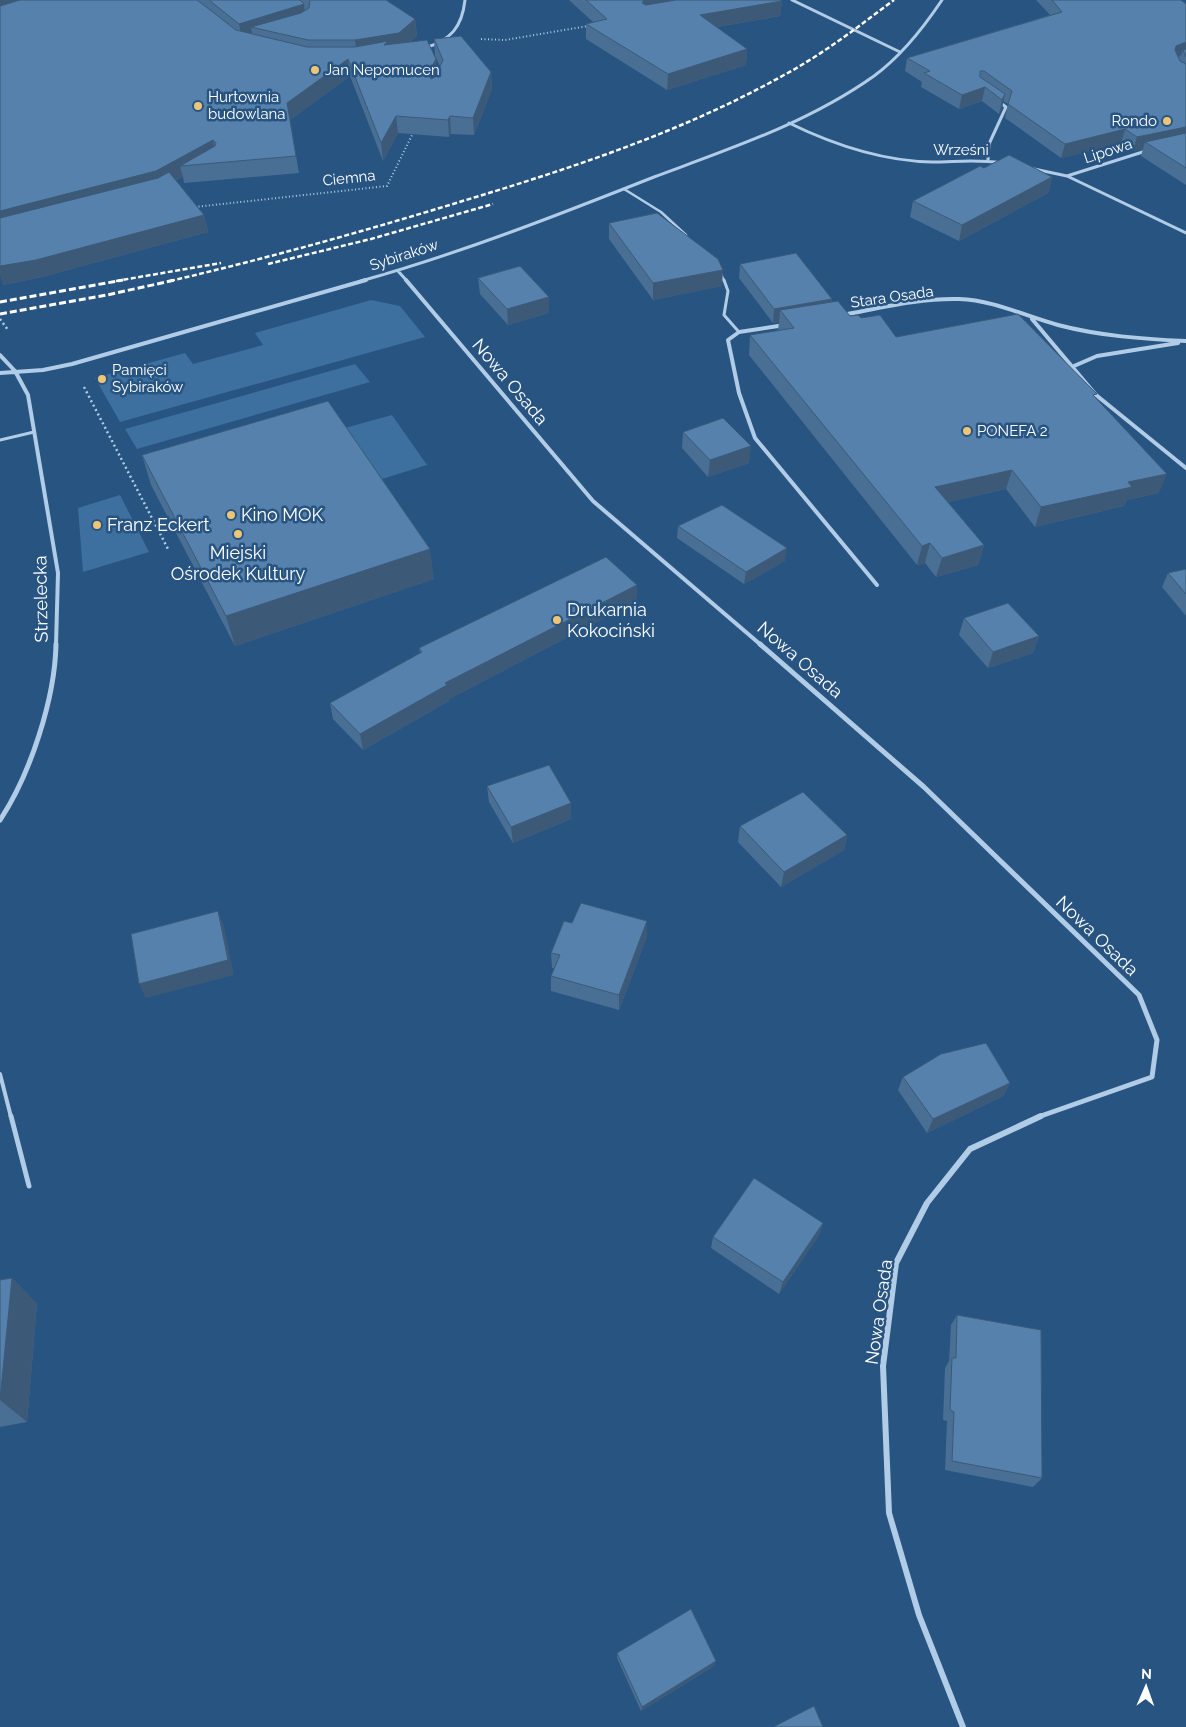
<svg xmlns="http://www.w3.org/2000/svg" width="1186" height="1727" font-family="Raleway,sans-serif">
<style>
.green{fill:#3d6f9f}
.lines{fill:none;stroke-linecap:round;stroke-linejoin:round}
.path-far1{stroke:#b1cce6;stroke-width:2;stroke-dasharray:1 2.5;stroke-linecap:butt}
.path{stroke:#b1cce6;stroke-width:2.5;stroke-dasharray:2 3;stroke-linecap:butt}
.service-far3{stroke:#b1cce6;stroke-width:2.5}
.service-far2{stroke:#b1cce6;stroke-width:3}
.service-far1{stroke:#b1cce6;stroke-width:4}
.service{stroke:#b1cce6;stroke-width:5}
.minor-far3{stroke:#b1cce6;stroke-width:3}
.minor-far2{stroke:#b1cce6;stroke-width:4}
.minor-far1{stroke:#b1cce6;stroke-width:5}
.minor{stroke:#b1cce6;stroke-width:6}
.rail-far1{stroke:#fff;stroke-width:2.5;stroke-dasharray:5 2.5;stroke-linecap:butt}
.rail{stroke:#fff;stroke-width:3;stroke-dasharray:7 3;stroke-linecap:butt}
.wall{fill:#496f94}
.shaded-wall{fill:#3c5a78}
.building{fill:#5581ac;stroke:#3c5a78}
.poi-dot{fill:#eec577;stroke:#285482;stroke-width:2}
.labels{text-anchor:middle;stroke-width:5;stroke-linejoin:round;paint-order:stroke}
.far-poi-label{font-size:15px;fill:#fff;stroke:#285482;text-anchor:start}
.far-street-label{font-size:15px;fill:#fff;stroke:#285482}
.street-label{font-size:18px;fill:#fff;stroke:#285482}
.poi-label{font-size:18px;fill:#fff;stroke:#285482;text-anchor:start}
</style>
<rect width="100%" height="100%" fill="#285482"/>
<path class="green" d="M371,300l29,6 25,31 -305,85 -25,-44 90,-25 8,11 70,-19 -8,-12z
M355,364l15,18 -233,67 -12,-20z
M392,415l35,50 -58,18 -35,-52z
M120,495l29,57 -66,20 -5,-64z"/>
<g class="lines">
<path class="path-far1" d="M481,39l24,1 83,-14
M195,207l192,-21 27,-55"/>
<path class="path" d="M0,319l8,11
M84,387l84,162"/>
<path class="service-far3" d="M624,189l37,23 25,23
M721,274l3,7"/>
<path class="service-far2" d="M724,280l4,11 -4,24 15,17
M0,440l34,-8"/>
<path class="service-far1" d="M0,1074l11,43"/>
<path class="service" d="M11,1116l18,70"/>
<path class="minor-far3" d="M792,0l108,52
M425,48c26,-8 37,-21 40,-48
M789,123c45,22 92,38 143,39 23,0 46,-3 69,1
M988,160l1,-16 17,-37 -8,-6
M1034,169l33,7 119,57
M1067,176l82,-26
M398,271l9,10
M361,281c100,-28 197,-66 293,-104 75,-28 154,-54 220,-101 26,-19 50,-49 68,-76"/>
<path class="minor-far2" d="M406,280l187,221 168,144
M842,315c38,-7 78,-17 117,-16 34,1 66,17 99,26 42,11 85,14 128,16
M1032,319l64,76 90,73
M785,325l-46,7 -11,8 11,53 16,45 122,147
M0,355l15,16 13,24 30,178 -2,72
M1074,366l23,-10 81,-13
M0,373l43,-3 29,-6 294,-84"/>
<path class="minor-far1" d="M760,644l164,143 215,208 18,45 -5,37 -114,40
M0,820c30,-45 55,-121 56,-176"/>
<path class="minor" d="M963,1727l-44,-112 -30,-102 -6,-147 13,-103 31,-60 43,-54 71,-33"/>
<path class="rail-far1" d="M268,264l103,-25 122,-35
M116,281l105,-18
M170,281c99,-23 198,-51 296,-81 109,-33 218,-69 318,-125 39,-21 74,-48 110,-75"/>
<path class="rail" d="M0,302l123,-22
M0,314l107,-19 68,-15"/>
</g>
<path class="wall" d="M0,0h386l29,19 2,17 -7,6 26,17 1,13 3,-6 -5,-10 -1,-17 57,33 1,17 -18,46 -23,-1 -2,3 -51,-4 -15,28 -33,-85 -60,44 9,53 -115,10 -1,-6 -7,3 28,35 4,17 -166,45 -39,8z
M569,0h211l2,1 -2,15 -63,11 30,22 -1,16 -79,25 -81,-51v-15l7,-2z
M1036,0h145l5,4v181l-45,-29 2,-7 -10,2 -12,-8 -60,15 -56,-40 3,-14 -5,-3 -1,7 -3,6 -17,-13 -23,8 -38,-22 1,-5 -17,-11 2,-13 143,-43z
M984,168l68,9 -4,16 -89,48 -49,-24 3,-16z
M609,223l113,63 -69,14 -44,-61z
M740,264l92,35v3l18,14 11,2 35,19 200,60 63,96 -32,7 -3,6 -89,21 -29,-38 -58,13 36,43 -6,20 -42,12 -11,-14 -8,2 -168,-210 1,-20 29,-4 -1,-1 1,-8 -6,1 -34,-45z
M478,278l71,19v16l-41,12 -28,-31z
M683,432l66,31 -41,14 -26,-29z
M142,455l292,124 -199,67 -84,-161z
M678,526l107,35 -41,23 -67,-46z
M1186,569v47l-24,-29 6,-14z
M637,585v16l-188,98v2l-86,49 -30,-31 -3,-16 90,-50 -1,-5z
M964,618l75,18 -6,17 -45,15 -29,-33z
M487,786l84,33 -58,24 -24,-41z
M740,826l107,9 -3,15 -63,37 -43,-45z
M647,921v15l-28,74 -68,-19v-15l3,-8h-2l-1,-15 21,-30z
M903,1077l107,6 -7,13 -76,37 -29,-43z
M823,1223l-4,12 -40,59 -68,-46 2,-11z
M12,1278l25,26 -10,118 -27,5v-147z
M957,1315l85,163 -9,9 -88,-17 2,-49 -4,-1 2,-52 4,-7 2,-36z
M617,1653l97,13 -73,45 -24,-53z"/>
<path class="shaded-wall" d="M0,0h56l-56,18z
M644,0h85l-85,14 -2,-11z
M782,1l-2,15 -81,14 1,-15z
M304,4l2,16 -55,7 2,10 -11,3 -3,-16z
M415,19l2,17 -16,13 -44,8 -2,-17z
M1186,42v8h-3l-2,5 -9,5 4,-14z
M747,49l-1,16 -79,25 1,-16z
M348,59l2,17 -60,44 9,53 -12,-70z
M436,59l1,17 -7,15 -2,-17z
M491,72l1,17 -18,46 -1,-17z
M985,87l-3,14 -23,8 3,-14z
M1005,94l-3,14 -3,6 3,-14z
M396,116l2,17 -15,28 -2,-18z
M450,116l1,18 -2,3 -1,-17z
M1186,127v13l-41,2 -2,7 -10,2 4,-14z
M1125,129l-4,14 -60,15 4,-14z
M213,140l4,18 -37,8 3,11 -22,12 -161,41v-19z
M1052,177l-4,16 -89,48 3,-16z
M204,215l4,17 -166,45 -39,8 -3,-10v-9z
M723,270l-1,16 -69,14v-17z
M549,297v16l-41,12 -1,-16z
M832,299l-2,14 -50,-3 -1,12 -6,1 1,-14z
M751,446l-2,17 -41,14 2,-17z
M1012,470l-6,19 -76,17 5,-19z
M1167,474l-8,19 -32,7 -3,6 -89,21 6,-20 87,-25z
M930,543l-5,20 -8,2 5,-19z
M984,545l-6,20 -42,12 6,-19z
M787,548l-2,13 -41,23 2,-12z
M430,549l4,30 -199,67 -9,-30z
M637,585v16l-188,98v2l-86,49 -3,-16 85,-51z
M1039,636l-6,17 -45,15 5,-16z
M571,803v16l-58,24 -2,-16z
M847,835l-3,15 -63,37 3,-15z
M218,911l6,15 10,49 -88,23 -7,-14z
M647,921v15l-28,74v-15z
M1010,1083l-7,13 -76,37 6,-14z
M823,1223l-4,12 -40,59 4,-12z
M12,1278l25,26 -10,118 -27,-22z
M716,1661l-2,5 -73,45 1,-4z"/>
<path class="building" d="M20,0h177l39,30 71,17h48l33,-6 -4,4 43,-5 9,19 -8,15 3,5 4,-2 8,-17 -9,-21 27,-3 30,36 -18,46 -23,-2 -2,4 -52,-4 -15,27 -33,-84 -61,44 9,53 -116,10 35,-20 1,-3 -3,-3 -57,31 -156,40v-205z
M209,0h91l4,4 -65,20z
M310,0h76l29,19 -16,14 -44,7h-47l-57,-13 50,-14 8,-5z
M586,0h58l-2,3 4,2 30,-5h104l2,1 -82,14 47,34 -79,25 -82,-50 21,-5z
M1052,0h129l5,4v38l-10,4 -1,4 5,11 6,3v63l-49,10 -12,-8 -60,15 -57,-40 4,-13 -28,-20h-4v6l25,17 -3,6 -17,-13 -23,8 -38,-22 6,-2 -23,-13 155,-46z
M1186,49v8l-3,-7z
M1186,133v35l-41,-26z
M1009,155l43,22 -90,48 -49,-24 67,-35 4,2z
M169,172l35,43 -168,45 -36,6v-48l158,-40z
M657,213l61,46 5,11 -70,13 -44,-60z
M796,253l36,46 -58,10 -34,-45z
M520,266l29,31 -42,12 -29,-31z
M838,301l12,15 8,-1 3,3 19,-3 16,22 122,-23 79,80 -4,1 74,79 -39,8 4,5 -91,20 -29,-37 -77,17 49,58 -42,13 -12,-15 -8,3 -172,-211 44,-7 -14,-18z
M328,401l102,148 -204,67 -84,-161z
M723,418l28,28 -41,14 -27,-28z
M722,505l65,43 -41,24 -68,-46z
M606,557l31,28 -192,98 2,2 -87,49 -30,-31 92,-51 -3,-4z
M1186,569v25l-18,-21z
M1008,603l31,33 -46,16 -29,-34z
M549,765l22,38 -60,24 -24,-41z
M803,792l44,43 -63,37 -44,-46z
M581,903l66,18 -28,74 -68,-19 9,-21 -9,-2 13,-32 8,2z
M218,911l10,49 -89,24 -8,-50z
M986,1043l24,40 -77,36 -30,-42 38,-23z
M754,1178l69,45 -40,59 -70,-45z
M12,1278l-12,122v-120z
M957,1315l84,15 1,148 -90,-17 2,-49 -4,-2 2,-52h4z
M691,1609l25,52 -74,46 -25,-54z
M814,1706l9,21h-50z"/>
<g class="poi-dot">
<circle cx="315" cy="70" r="5"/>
<circle cx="198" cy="106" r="5"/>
<circle cx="1167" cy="121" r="5"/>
<circle cx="102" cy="379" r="5"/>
<circle cx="967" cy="431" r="5"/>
<circle cx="231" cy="515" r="5"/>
<circle cx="97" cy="525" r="5"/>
<circle cx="238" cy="534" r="5"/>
<circle cx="557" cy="620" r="5"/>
</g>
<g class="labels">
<g class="far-poi-label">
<text x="325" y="75">Jan Nepomucen</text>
<text x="208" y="102">Hurtownia<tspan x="208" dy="17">budowlana</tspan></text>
<text x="1157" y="126" text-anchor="end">Rondo</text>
<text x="112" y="375">Pamięci<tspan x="112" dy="17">Sybiraków</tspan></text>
<text x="977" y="436">PONEFA 2</text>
</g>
<g class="far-street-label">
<text x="961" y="155">Wrześni</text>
<text transform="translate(1108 151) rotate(-18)" y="5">Lipowa</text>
<text transform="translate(349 178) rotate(-6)" y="5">Ciemna</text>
<text transform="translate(404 255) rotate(-18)" y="5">Sybiraków</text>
<text transform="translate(892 297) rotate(-8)" y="5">Stara Osada</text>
</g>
<g class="street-label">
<text transform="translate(510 382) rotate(50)" y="6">Nowa Osada</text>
<text transform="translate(41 599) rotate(-91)" y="6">Strzelecka</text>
<text transform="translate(800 660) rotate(41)" y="6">Nowa Osada</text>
<text transform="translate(1097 936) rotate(44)" y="6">Nowa Osada</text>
<text transform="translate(879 1312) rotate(-82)" y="6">Nowa Osada</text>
</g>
<g class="poi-label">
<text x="241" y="521">Kino MOK</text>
<text x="107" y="531">Franz Eckert</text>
<text x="238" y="559" text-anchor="middle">Miejski<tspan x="238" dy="21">Ośrodek Kultury</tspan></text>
<text x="567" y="616">Drukarnia<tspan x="567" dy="21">Kokociński</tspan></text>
</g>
</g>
<g transform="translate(1146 1687) rotate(2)" stroke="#285482" stroke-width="4" paint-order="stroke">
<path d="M0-4L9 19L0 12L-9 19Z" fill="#ffffff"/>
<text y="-8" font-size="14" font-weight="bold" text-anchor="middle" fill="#ffffff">N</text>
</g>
</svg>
